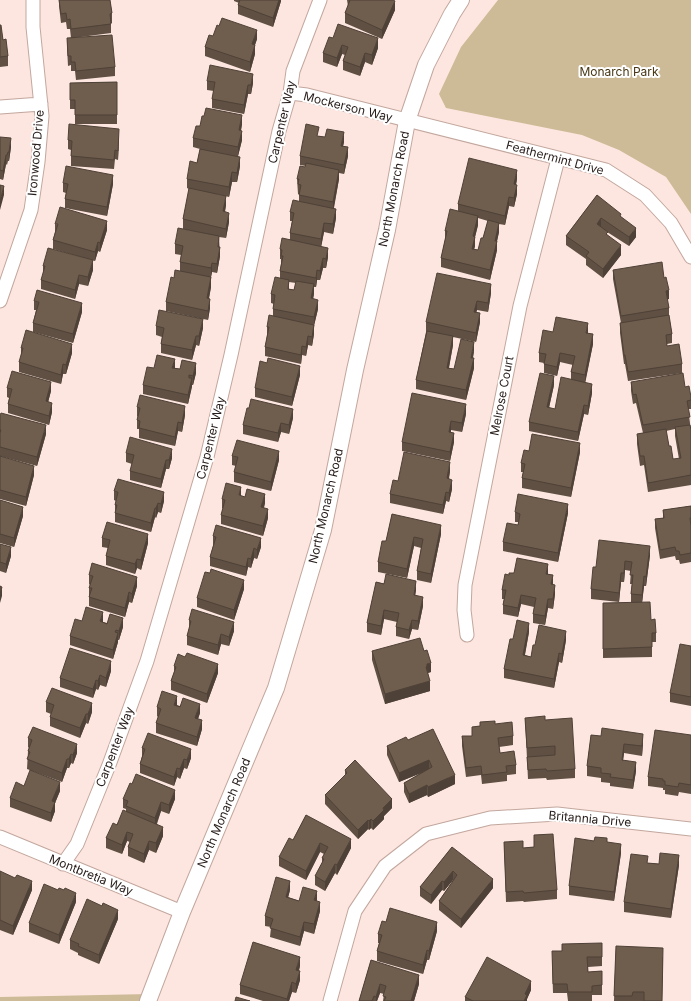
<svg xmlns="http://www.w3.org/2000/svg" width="691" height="1001" font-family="Inter,sans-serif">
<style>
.green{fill:#cdba97}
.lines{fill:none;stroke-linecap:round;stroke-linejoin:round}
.minor-casing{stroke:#c2a79e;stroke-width:15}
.tertiary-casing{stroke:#c2a79e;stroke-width:18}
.minor{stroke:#fff;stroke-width:13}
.tertiary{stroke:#fff;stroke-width:16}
.wall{fill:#5f5043;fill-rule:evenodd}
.shaded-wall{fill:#4e4137}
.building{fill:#6f5d4e;stroke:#4e4137}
.labels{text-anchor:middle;stroke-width:4;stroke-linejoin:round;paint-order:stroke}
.park-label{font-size:12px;fill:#473613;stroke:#fff}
.street-label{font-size:12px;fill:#261c19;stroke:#fff}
</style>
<rect width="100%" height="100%" fill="#fde6df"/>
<path class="green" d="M498,0h193v214l-25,-37 -47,-27 -37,-15 -136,-27 -7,-14 22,-47z
M151,994l-3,7h-148v-4z"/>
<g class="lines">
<defs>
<path id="minor" d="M290,93l17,2 299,75 39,25 26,28 20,34
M0,107l41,-3
M0,301l31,-91 7,-48 4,-46 -9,-89v-27
M467,635l-3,-25 1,-25 55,-279 38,-147
M0,837l182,75
M63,864l14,-20 32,-79 38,-104 60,-204 24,-102 48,-224 11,-38 3,-22 27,-71
M330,1001l25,-90 30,-45 41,-32 64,-16 67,-4 134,15"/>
<path id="tertiary" d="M148,1001l34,-89 94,-224 47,-158 32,-160 32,-140 20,-109 19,-56 26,-51 9,-14"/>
</defs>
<use href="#minor" class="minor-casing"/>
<use href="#tertiary" class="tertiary-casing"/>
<use href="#minor" class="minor"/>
<use href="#tertiary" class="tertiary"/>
</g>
<path class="wall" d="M59,0h51l2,13v10h-1v10l-38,5 42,29v9l-39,4 -1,-9h-4v-6l-3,1 -1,-19v-9h4l-1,-9h-3l-1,-7 -5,1 -2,-17z
M234,0h47v1l-8,26 -35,-13v-9l1,-2 -5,-2z
M347,0h46l2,10 -13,29 -37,-16v-10l3,-7z
M0,25l3,15 5,16v10l-8,1z
M213,36l44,3 -2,6v9l-5,18 -45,-16v-9z
M333,38l45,10 -6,17 -7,-3 -5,14 -17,-6v-9l2,-6 -3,-1 -5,13 -14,-5v-9z
M207,81l46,2 -2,11h-3l-4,20 -32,-6v-9l2,-8 -7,-1z
M117,82v42h-42v-15h-5v-26z
M242,124l-1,7 1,9 -4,16 2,10 -3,16h-5l-3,15 -12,-3 9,11 -1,7 4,10 -3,16 -7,-1 1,19 -3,17 -5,-1 -1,5v10l-2,12 1,9 -2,12 -42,-9v-9l8,-24 6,-7v-9l1,-7 -6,-1v-10l17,-13 -9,-2v-10l6,-30 -2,-1v-9l10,-16 3,-14 -7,-2v-9l7,-12z
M319,136l25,6 -1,4 5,10 -4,18 -5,-1v6l-5,29 2,10 -3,16 -9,-2 -3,14 7,11 -2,11h-3l-3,12h-3l-1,7h-2v7l-1,5 5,10 -4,16v9l-2,12 -4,-1 -2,11 -4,-1 -1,9 -36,-8v-9l2,-11v-9l6,-11v-7l1,-5 -3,-1v-9l9,-16v-7l1,-7v-5h-1v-10l10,-10v-6l2,-12h-2v-9l9,-10v-8h-1l-1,-15 9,-13 -6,-1v-9zM289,282l7,1 -2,7 -5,-1z
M0,137l11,10 -2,14h-1l-1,4 -1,-1 -3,16 -3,-1z
M119,138l-1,22 -3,-1 -1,10 -43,-3v-16l-3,-1v-9z
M517,179l-1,6 1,9 -3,13 -5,-1 -4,19 -6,-1v8l-2,9v9l-7,30 -49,-13v-9l4,-18v-9l13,-20v-7zM478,218l10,3 -5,17 -5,12 -4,-1 1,-3v-9l3,-12z
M63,183l50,1 -6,32 -42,-8v-9l1,-6 -3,-1z
M597,195l24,22 15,20 -7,9 -25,-16 17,25 -18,23 -17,-13v-6l-20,-14v-9z
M55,224l52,6 -7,22 -2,-1 -3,10 -42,-12v-9l2,-8z
M43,266l50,4 -5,16 -9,-2 -4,15 -34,-10v-9l2,-5z
M613,270l51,8 5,21h-2l2,9v8l3,18v9l-5,1v2l15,18v9l-54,8 -3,-17h-1l-4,-31v-10h1l-8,-44z
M491,293l-3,19 -11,-2 -1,2 4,10 -4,20 -23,-5v8l-4,23 5,1 20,-18 -1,7 1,10 -8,32 -50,-11v-9l10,-48v-10z
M34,301l48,11 -9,31 -40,-11v-9l3,-13h-2z
M156,326l47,2 -4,18 -3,-1 -4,15 -31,-7v-9l1,-7 -6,-2z
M553,332l35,1 5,11 -8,38 7,11 -4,22 -4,-1 -6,27 -49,-10v-9l25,-37 -5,23 6,1 16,-30v-7l2,-7 -13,-3 -3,14 -13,-3v-10l-5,-1v-9z
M21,348l51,5 -6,21h-3l-2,10 -42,-12v-10l2,-5z
M267,363l33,12 -8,31 -37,-9v-9z
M154,368h21l21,5 -3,12h-1l-4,19 -45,-10v-9z
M631,382l54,5 6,10v12h-3l3,21v55l-43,7 -4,-27 -4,1 -3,-22v-10l6,-1 -7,-30 -3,1 -2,-13zM675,429v7l4,23h-6l-4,-13 -3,-15z
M7,388l44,3 -3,11 4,10 -3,13 -41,-12v-9l1,-6 -2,-1z
M137,407l48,8 -3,17 -4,-1 -3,15 -36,-8v-9h-2v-9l1,-3 -1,-1z
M466,414l-4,18 -11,-2v2l3,10 -4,19 -48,-10v-9z
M0,415l46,19 -9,32 -37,-10z
M293,418l-4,16 -8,-2 -3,10 -35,-8v-9z
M529,451l51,1 -9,45 -49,-9v-10l1,-6h-2v-9z
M126,453l46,5 -3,11h-3l-5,19 -31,-8v-9l2,-7 -6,-2z
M0,456l34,19 -8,31 -26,-7z
M232,456l47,4 -8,31 -37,-9v-10l2,-6 -4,-1z
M450,471l-1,8 3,10 -3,13 -3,-1 -3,13 -53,-11v-9l8,-13z
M114,491l50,10 -3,12 -3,-1 -2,6 -1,-1 -4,15 -36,-10v-17l1,-4 -2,-1z
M241,496l24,7 -1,5 4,10 -5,18 -42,-12v-9l2,-7h-1v-9z
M0,500l23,16 -9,31 -14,-4z
M691,506v56l-11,2 -1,-4h-3l-1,-4 -15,3 -5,-31v-9l8,-1v-8z
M515,512l53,1 -10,49 -55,-11v-9l15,-17v-3h-3z
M392,514l49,20 -10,49 -14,-3v-9l4,-23 -7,-2 -7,32 -29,-6v-10l8,-21z
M213,536l48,11 -4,12 -3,-1 -3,10 -3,-1 -2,9 -36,-10v-9l3,-11z
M102,538l46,5 -7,27 -4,-2 -2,6 -29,-9v-9l2,-8 -6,-1z
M0,544l11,12 -5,17 -6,-2z
M650,555l-4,31h-2l-2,16 9,18 5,13v9h-4v15l-49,1v-55h28v-9l1,-10h-2l1,-13 -6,-1 -1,12h-3l-2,20 -28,-3v-10l5,-22z
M210,573l34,16 -10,31 -37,-13v-9z
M514,573l34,1 5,10 2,10 -2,15 -5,-1 -3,17 -12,-2v-9l1,-7 -13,-3 -3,13 -15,-3v-9l1,-6h-2v-9l7,-15z
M89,575l48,11 -5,17 -3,-1 -4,15 -36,-11v-18l1,-3 -1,-1z
M376,582l40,8 -1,5 8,11 -5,24 -6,-1 -3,10 -13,-3v-9l1,-5 -13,-3 -3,16 -14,-3v-9z
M189,620l45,11 -5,15 -8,-2 -3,11 -31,-10v-9l2,-7z
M82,621l21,1 20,5 -4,13h-1v2l-5,17 -43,-14v-9z
M529,632l-4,23 6,2 4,-12 31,-5 -4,23 -3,-1 -5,26 -50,-10v-9l9,-30z
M691,646v60l-21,-4v-9z
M372,651h52l7,21 -3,1 2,18 -45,13 -13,-44z
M174,666l44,7 -11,30 -36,-13v-9l3,-9z
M111,671l-5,16 -6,-2 -2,5 -2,-1 -3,9 -33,-11v-9z
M46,702l46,10 -4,12 -2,-1 -6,15 -30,-12v-9l1,-3 -5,-2z
M177,705l23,8 -2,6 4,10 -5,17 -41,-13v-10l2,-6 -1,-1v-9z
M525,718l20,2 30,49v9l-28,2 -1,-2 -18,1z
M480,722l15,2 18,12v9l-14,2 1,6 16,12v9l-9,1v6l-25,3 -1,-9 -15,2 -4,-31v-10h10v-9l8,-1z
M591,735l52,8 -1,13 -18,-3 -1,7 13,11 -3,18 -23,-3v-3l-9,-1v-4l-14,-2v-10z
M691,735v59l-12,-2 -1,4 -13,-2v-4h-2v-2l-15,-2v-9z
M28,738l49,15 -4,11 -2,-1 -2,5h-2l-5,14 -35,-13 1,-18 1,-3 -1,-1z
M408,740l47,44 -27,13 -1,-2 -18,8 -5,-11v-9l19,-11 -24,10 -12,-27v-9z
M142,748l49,10 -4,11 -3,-1 -4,11 -3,-2 -3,9 -34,-13v-9l2,-8z
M345,770l47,38 -8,8v3l-11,11 -2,-2 -2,2 -1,-1 -10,10 -33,-35v-9l20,-19z
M24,786l36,5 -5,12v8l-4,11 -41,-15v-9z
M123,799h52l-6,15 -8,-3 -4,13 6,12 -7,17 -7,-3 -5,13 -16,-7v-9l2,-5 -3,-1 -5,13 -16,-6v-10l20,-26v-3l-3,-1z
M306,815l45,33 -14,27 -2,-2 -10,18 -10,-6v-9l7,-13v-5l2,-4 -4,-2 -14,28 -27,-14v-9l14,-17z
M534,835l23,55v9l-33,3 -1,-1 -17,1 -2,-60 19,6 11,-1z
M594,841l13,1 14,11 -7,48 -45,-6v-9z
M452,847l41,41 -32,40 -22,-18v-9l14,-20v-1l-9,11 -2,-1 -11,14 -11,-8v-9z
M648,863l11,1 20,1 -8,53 -47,-6v-10z
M0,872l32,18 -19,45 -13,-5z
M290,890l-2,7 11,4 18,-1 -1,1 4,10 -6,23 -10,-3 -4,15 -30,-9 1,-10 -6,-1v-10z
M76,902l-17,42 -30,-12v-9z
M118,919l-19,45 -21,-9v-2l-8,-4v-9z
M437,931l-8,29h-2l-4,14 -46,-13v-10l2,-8h-1v-9z
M602,943v23l-14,1v5l14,-1v24h-10v6h-24l-1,-8h-14l-1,-33 10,-9z
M616,946l47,11 -1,44h-48z
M371,960l48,24 -5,17h-31l1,-7 -4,-1 -3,8h-18z
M300,966l-1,5 1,9 -4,13 -4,-1 -3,9h-26l-23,-7v-9z
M531,990l-4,9v2h-62v-4z"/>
<path class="shaded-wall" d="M279,0h2v1l-8,26v-9z
M395,1v9l-13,29v-9z
M257,30v9l-5,14v-9z
M378,38v10l-6,17v-10z
M255,45v9l-5,18v-10z
M342,45v9l-5,13v-9z
M365,53v9l-5,14v-9z
M253,74v9l-2,11v-9z
M248,85v9l-4,20v-9z
M242,115v9l-3,16v-10z
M119,129v9l-1,22v-9z
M242,131v9l-4,16v-9z
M344,132v10l-3,13v-9z
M11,138v9l-2,14v-9z
M348,147v9l-4,18v-9z
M6,155v9l-3,16v-9z
M240,157v9l-3,16v-9z
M339,170v9l-6,32v-9z
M517,170v9l-3,15v-10z
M232,172v10l-3,15v-10z
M113,175v9l-6,32v-9z
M517,185v9l-3,13v-9z
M4,186v9l-4,15v-9z
M226,196v9l-3,16v-10z
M509,197v9l-4,19v-9z
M336,209v9l-3,16v-10z
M229,213v9l-3,16v-9z
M478,216v9l-3,12v9l-3,12 1,-22z
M601,218v9l-4,-3z
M107,221v9l-7,22v-9z
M324,223v9l-3,16v-9z
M499,223v9l-4,18v-9z
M636,228v9l-7,9v-9z
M219,236v9l-1,11v-9z
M497,241v9l-7,30v-10z
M98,242v9l-3,10v-9z
M621,245v10l-18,23v-9z
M220,247v9l-3,17v-9z
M328,248v9l-2,11v-9z
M323,258v10l-3,12v-9z
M93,260v10l-5,16v-9z
M212,263v9l-1,5v-9z
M317,270v10l-1,7v-9z
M79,275v9l-4,15v-9z
M211,277v10l-4,20v-9z
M314,284v10l-3,14v-10z
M491,284v9l-3,19v-9z
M669,290v9l-3,1v-9z
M210,299v9l-2,12v-9z
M318,300v9l-4,17v-9z
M477,301v9l-3,11v-9z
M82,303v9l-9,31v-9z
M480,313v9l-4,20v-9z
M203,319v9l-4,18v-10z
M588,323v10l-2,9v-9z
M314,325v9l-2,12v-9z
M593,334v10l-8,40v-9z
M196,336v9l-4,15v-10z
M308,336v9l-2,11v-9z
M453,336v9l-6,32v-9z
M474,342v9l-3,16v-9z
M72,344v9l-6,21v-9z
M302,346v9l-1,9v-9z
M560,353v9l-3,14v-9z
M474,358v10l-8,32v-10z
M175,359v9h-3z
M196,363v10l-3,12v-9z
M63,364v10l-2,10v-9z
M300,366v9l-8,31v-9z
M554,376v9l-7,31v-9z
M192,378v9l-4,17v-9z
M51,382v9l-5,19v-9z
M592,384v9l-4,22v-9z
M52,403v9l-3,13v-9z
M466,404v10l-4,18v-9z
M584,405v9l-6,27v-9z
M185,406v9l-3,17v-9z
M293,409v9l-4,16v-9z
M451,421v9l-2,11v-9z
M178,422v9l-3,15v-9z
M281,423v9l-3,10v-9z
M46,425v9l-9,32v-9z
M454,433v9l-4,19v-9z
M580,443v9l-9,45v-9z
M172,449v9l-3,11v-9z
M279,451v9l-8,31v-9z
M166,460v9l-5,19v-9z
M450,462v9l-3,17v-10z
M34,466v9l-8,31v-9z
M452,480v9l-3,13v-9z
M241,487v9l-2,-1z
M164,492v9l-3,12v-9z
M446,492v9l-3,13v-9z
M265,494v9l-4,13v-9z
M158,503v9l-2,6v-10z
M568,504v9l-10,49v-9z
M23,507v9l-9,31v-9z
M155,508v9l-4,15v-9z
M268,509v9l-5,18v-10z
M441,525v9l-10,49v-9z
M148,534v9l-7,27v-10z
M414,537v9l-7,32v-9z
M261,538v9l-4,12v-9z
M650,546v9l-4,31v-9z
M11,547v9l-5,17v-9z
M254,548v10l-3,10v-9z
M248,558v9l-2,9v-9z
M137,559v9l-2,6v-10z
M625,561v9l-1,12v-9z
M548,564v10l-2,9v-9z
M621,573v9l-2,20v-9z
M553,575v9h-2z
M644,576v10l-2,18v-9z
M137,577v9l-5,17v-9z
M244,580v9l-10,31v-10z
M416,581v9l-2,14v-9z
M555,585v9l-2,15v-10z
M2,587v9l-2,7v-9z
M129,592v10l-4,15v-9z
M521,595v9l-3,13v-9z
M423,597v9l-5,24v-9z
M548,599v9l-3,17v-9z
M384,610v9l-3,16v-9z
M103,612v10l-3,9v-10z
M123,618v9l-4,13v-9z
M412,620v9l-3,10v-9z
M234,622v9l-5,15v-9z
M529,623v9l-6,32v-9z
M566,631v9l-4,23v-9z
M118,633v9l-5,17v-9z
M221,634v10l-3,11v-10z
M559,653v9l-5,26v-9z
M111,661v10l-5,16v-9z
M431,663v9l-4,1 -1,-6 1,-3z
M218,664v9l-11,30v-9z
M100,675v10l-2,5v-9z
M96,680v9l-3,9v-9z
M430,681v10l-45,13v-10z
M177,696v9l-3,9v-9z
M92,703v9l-4,12v-10z
M200,704v9l-5,14v-9z
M86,714v9l-6,15v-10z
M202,720v9l-5,17v-9z
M643,734v9l-1,13v-10z
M77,744v9l-4,11v-9z
M624,744v9l-2,16v-9z
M191,749v9l-4,11v-9z
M71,754v9l-2,5v-9z
M67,759v9l-5,14v-9z
M184,759v9l-4,11v-10z
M429,760v10l-30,12v-9z
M636,762v9l-3,18v-9z
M177,768v9l-3,9v-9z
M455,775v9l-27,13v-10z
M60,782v9l-5,12v8l-4,11v-9l1,-12z
M427,785v10l-18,8v-9z
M175,790v9l-6,15v-9z
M392,799v9l-8,8v3l-11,11v-9l10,-13z
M161,802v9l-6,16v-9z
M371,819v9l-2,2v-9z
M368,820v9l-10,10v-9z
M163,827v9l-7,17v-10z
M127,832v9l-5,13v-9z
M351,839v9l-14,27v-10z
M149,841v9l-5,13v-9z
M320,843v9l-14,28v-9z
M621,844v9l-7,48v-9z
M679,855v10l-8,53v-9z
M335,864v9l-10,18v-9z
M453,871v9l-9,11v-9z
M493,879v9l-32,40v-9z
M32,881v9l-19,45v-9z
M290,881v9l-4,16v-9z
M442,881v9l-11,14v-9z
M317,891v9l-3,9v-9z
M76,893v9l-17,42v-9z
M320,902v9l-6,23v-10z
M118,910v9l-19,45v-9z
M304,922v9l-4,15v-9z
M437,922v9l-8,29v-9z
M427,950v10l-4,14v-9z
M300,957v9l-4,13v-9z
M300,971v9l-4,13v-9z
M419,975v9l-5,17h-3z
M531,981v9l-4,9v2h-3l1,-7z
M292,982v10l-3,9h-2v-2z
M380,984v9l-3,8h-1v-4z"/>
<path class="building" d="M59,0h51l2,13 -2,1 1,10 -40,5 -1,-10 -3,1 -1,-7 -5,1z
M240,0h39l-6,18 -35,-13z
M350,0h43l2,1 -13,29 -37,-17z
M222,18l35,12 -5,14 3,1 -5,17 -45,-15 4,-12 4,1 4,-11 2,1z
M338,24l40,14 -6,17 -7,-2 -5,14 -17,-6 5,-14 -6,-2 -5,13 -14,-5 6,-16 4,1z
M0,25h1l2,15 3,-1 2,17 -8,1z
M112,35l3,32 -39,4 -1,-9h-4v-6h-3l-1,-18z
M210,65l43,9 -2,11h-3l-4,20 -32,-6 3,-17 -8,-1z
M117,82v33h-42v-15h-5v-17z
M206,108l36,7 -3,15 3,1 -4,16 -45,-9 3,-12h4l2,-10h2z
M69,124l50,5 -1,22 -3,-1 -1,10 -43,-4 1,-15 -4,-1z
M306,124l13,3 -2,9 8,1 2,-8 17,3 -3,14 7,1 -4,18 -44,-9z
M0,137l11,1 -2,14h-1l-1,3h-1l-3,16 -3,-1z
M200,149l40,8 -3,16 -5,-1 -3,15 -42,-8 3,-18 7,2z
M469,158l48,12 -3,14 3,1 -3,13 -5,-1 -4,19 -47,-12z
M306,163l33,7 -6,32 -34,-7 2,-10 -3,-1 1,-5h-2l3,-13 5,1z
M66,166l47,9 -6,32 -42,-8 3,-15 -5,-1z
M0,185l4,1 -4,15z
M189,188l37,8 -3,15 6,2 -3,16 -43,-10z
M597,195l24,19 -1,2 16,12 -7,9 -28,-19 -4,6 11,8 -2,2 15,11 -18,24 -17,-13 3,-4 -23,-16z
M293,200l43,9 -3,15 -9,-1 -3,16 -31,-6 4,-20 -4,-1z
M60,207l47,14 -7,22 -2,-1 -3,10 -42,-12 5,-16h-3z
M450,209l28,7 -5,20 2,1 -3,12 6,1 3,-12h2l5,-18 11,3 -4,18h2l-7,29 -49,-12 6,-27h-2z
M178,228l41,8 -1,11h2l-3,17 -5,-1 -1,5 -31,-6 3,-16 -8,-2z
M282,238l46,10 -2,11 -3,-1 -3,13 -3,-1 -1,8 -36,-7 3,-15h-2l1,-6 -2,-1z
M48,248l45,12 -5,17 -9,-2 -4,15 -34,-10 4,-14h-2z
M662,262l2,16 2,-1 3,13 -3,1 3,17 -48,8 -8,-46z
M175,270l36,7 -4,21 3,1 -2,12 -42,-9 5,-25 3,1z
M437,273l54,11 -3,19 -11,-2 -3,11 6,1 -4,20 -50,-11z
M275,277l14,3 -1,9 6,1 2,-9 18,3 -3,14 7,2 -4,17 -41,-8 2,-14 -4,-1z
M37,290l45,13 -9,31 -40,-11 6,-21 -5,-1z
M159,310l44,9 -4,17h-3l-4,14 -31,-6 3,-16 -8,-2z
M269,315l45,10 -2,12 -4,-1 -2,11 -4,-1 -1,9 -36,-8 4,-20h-2z
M669,315l3,19 -6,1 1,11 12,-2 3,20 -54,8 -3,-17h-1l-4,-32z
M556,317l32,6 -2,10 7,1 -8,41 -14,-3 4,-16 -15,-3 -3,14 -13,-3 2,-10 -7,-1 4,-23 10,2z
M26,330l46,14 -6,21 -3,-1 -2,11 -42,-13 4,-14h-2z
M427,331l26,5 -6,32 7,1 7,-30 13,3 -3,16h3l-8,32 -50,-10z
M157,355l18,4 -3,9 8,1 2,-9 14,3 -3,13 -4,-1v3h3l-4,17 -45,-10 4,-18 7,1z
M268,358l32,8 -8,31 -37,-9 5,-27 7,2z
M12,371l39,11 -5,19 6,2 -3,13 -41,-12 4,-15 -5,-1z
M540,373l14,3 -7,31 8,2 6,-32 31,7 -4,22 -4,-1 -6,27 -49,-10z
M683,373l2,14 4,-1 2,11v3l-4,1 3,16 -47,8 -7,-31 -3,1 -2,-13z
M412,393l54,11 -4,19 -11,-2 -2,11 5,1 -4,19 -48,-10z
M140,395l45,11 -3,17 -4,-1 -3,15 -36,-9 1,-7 -3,-1 3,-12 -3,-1z
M251,399l42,10 -4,16 -8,-2 -3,10 -35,-8 4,-17h2z
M1,413l45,12 -9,32 -37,-10v-14l1,-3h-1v-15z
M690,425l1,5v45l-43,8 -4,-27h-4l-3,-22 29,-5 3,17h2l2,13 8,-1 -6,-31z
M532,434l48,9 -9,45 -49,-10 3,-14 -4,-1 3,-13 5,1z
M130,437l42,12 -3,11h-3l-5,19 -31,-8 4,-16 -8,-2z
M237,440l42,11 -8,31 -37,-10 4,-15 -6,-1z
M404,452l46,10 -3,16 5,2 -3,13 -3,-1 -3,13 -53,-11 3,-14 5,1z
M0,456l34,10 -8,31 -26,-7z
M118,479l46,13 -3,12 -3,-1 -2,5h-1l-4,15 -36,-10 2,-8h-2l3,-13 -4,-1z
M226,483l15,4 -2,8 6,2 2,-8 18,5 -4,13 7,2 -5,17 -42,-11 4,-15 -3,-1z
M518,494l50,10 -10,49 -55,-11 4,-19 11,2 2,-11 -5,-2z
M0,500l23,7 -9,31 -14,-4z
M691,506v12h-1l1,8v27l-11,2 -1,-4h-3l-1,-4 -15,3 -5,-31 9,-1 -1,-8z
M392,514l49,11 -10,49 -14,-3 6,-32 -9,-2 -7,32 -29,-7 4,-21h4z
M107,522l41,12 -7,26 -4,-1 -2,5 -29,-8 4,-16 -8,-2z
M216,525l45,13 -4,12 -3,-2 -3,11 -3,-1 -2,9 -36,-10 6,-20 -3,-1z
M599,540l51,6 -4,31 -2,-1 -2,19 -11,-1 2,-19h-3l2,-13 -7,-1 -1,12h-3l-2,20 -28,-4 2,-22h3z
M0,544l11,3 -5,17 -6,-2z
M517,558l31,6 -2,10 7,1 -2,9 4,1 -2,14h-5l-3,17 -12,-2 3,-16 -15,-3 -3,13 -15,-3 3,-15h-4l3,-16 4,1v-2h5z
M92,563l45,14 -5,17 -3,-2 -4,16 -36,-11 3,-9h-3l4,-12 -4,-1z
M211,569l33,11 -10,30 -37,-12 8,-26 5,1z
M386,574l30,7 -2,14 9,2 -5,24 -6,-1 -3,10 -13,-3 3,-14 -15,-3 -3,16 -14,-3 9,-41 8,2z
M0,586l2,1 -2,7z
M650,602l1,18 4,-1 1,14h-4v14l-49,2v-46z
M86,607l17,5 -3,9 7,3 3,-10 13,4 -4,13 -3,-1 -1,2 3,1 -5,17 -43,-14 5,-17 7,2z
M192,609l42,13 -5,15 -8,-3 -3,11 -31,-9 4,-15 -2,-1z
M517,620l12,3 -6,32 8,2 2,-12h2l4,-20 27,6 -4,23 -3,-1 -5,26 -50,-10 6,-30h3z
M420,638l4,13 3,-1 4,13 -4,1v2l-1,1 4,14 -45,13 -13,-43z
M680,644l11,2v51l-21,-4z
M70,648l41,13 -5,17 -6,-3 -2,6 -2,-1 -3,9 -33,-11z
M187,653l31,11 -11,30 -36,-13 5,-14 -2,-1 4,-12 7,3z
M52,688l40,15 -4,11h-2l-6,14 -30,-11 4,-12 -8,-3z
M162,691l15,5 -3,9 6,2 3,-9 17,6 -5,14 7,2 -5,17 -41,-14 5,-14 -4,-2z
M545,716v4l27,-2 3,51 -28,2 -1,-2 -18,1 -1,-13 28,-2v-9l-28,2 -2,-30z
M495,721v3l17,-2 1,14 -15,2 2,15 14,-2 2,14 -10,1 1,6 -25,3 -1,-9 -15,2 -4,-32h10v-9l8,-1v-4z
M33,727l44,17 -4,11 -2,-1 -2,5h-2l-5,14 -35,-14 3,-7 -2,-1 4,-11 -4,-2z
M602,728l41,6 -1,12 -18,-2 -2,16 14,2 -3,18 -23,-3 1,-3 -10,-1v-5l-14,-2 4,-31 10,1z
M433,729l22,46 -27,12 -1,-2 -18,9 -5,-11 28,-16 -3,-7 -30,13 -12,-27 19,-9 2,3z
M655,730l36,5v50l-12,-2 -1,4 -13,-2v-4h-2v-2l-15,-2z
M148,733l43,16 -4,11 -3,-1 -4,10 -3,-1 -3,9 -34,-13 5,-15 -3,-1z
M355,760l37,39 -9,9 1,2 -11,11 -2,-2 -2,2 -1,-1 -10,10 -33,-35 22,-22 -2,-3z
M30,770l30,12 -8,19 3,1 -4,11 -41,-15 6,-16 8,4z
M136,774l39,16 -6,15 -8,-3 -6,16 -29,-12 2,-5 -5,-2 7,-16 2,1z
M123,810l40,17 -7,16 -7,-2 -5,13 -16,-7 5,-13 -6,-2 -5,13 -16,-7 7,-15 4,2z
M306,815l45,24 -14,26 -2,-1 -10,18 -10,-6 9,-17 -2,-1 6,-11 -8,-4 -14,28 -27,-14 10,-19 4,2z
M553,834l4,56 -33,3 -1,-2 -17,1 -2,-50 19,-1v7l11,-1v-12z
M595,837l12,1v4l14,2 -7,48 -45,-6 6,-48 19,3z
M452,847l41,32 -32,40 -22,-18 18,-26 -4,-4 -9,11 -2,-1 -11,14 -11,-8z
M660,853l19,2 -8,54 -47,-7 7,-48 17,2 -1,7 12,1z
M0,871l15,7 2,-3 15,6 -19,45 -13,-6z
M276,877l14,4 -4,16 13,4 4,-14 14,4 -3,9 6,2 -6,22 -10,-2 -4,15 -30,-9 3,-9 -8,-3z
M44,884l14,6 1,-2 5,2 1,-2 11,5 -17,42 -30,-12z
M87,899l15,7 1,-3 15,7 -19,45 -21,-9 1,-2 -9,-4z
M390,908l47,14 -8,29 -2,-1 -4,15 -46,-14 5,-16 -4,-1 4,-13 4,1z
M253,942l47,15 -4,13 4,1 -4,13 -4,-2 -5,17 -47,-14z
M602,943v14h-15l1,15 14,-1v14l-10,1v6h-24l-1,-8h-14l-1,-33h10v-7z
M616,946l47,2 -1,53h-18v-9h-11l-1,4h-18z
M487,957l44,24 -6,13 2,1 -3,6h-51l-8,-4z
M371,960l48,15 -8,26h-27l2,-4 -3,-1 3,-10 -6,-2 -4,13 -2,-1 -2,5h-13z
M236,997l14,4h-15z"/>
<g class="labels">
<g class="park-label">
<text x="619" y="76">Monarch Park</text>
</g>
<g class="street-label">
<text transform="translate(348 107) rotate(14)" y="4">Mockerson Way</text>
<text transform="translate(282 122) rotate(-77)" y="4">Carpenter Way</text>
<text transform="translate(36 153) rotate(-85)" y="4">Ironwood Drive</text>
<text transform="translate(555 158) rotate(15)" y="4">Feathermint Drive</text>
<text transform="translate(394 189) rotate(-79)" y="4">North Monarch Road</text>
<text transform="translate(502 396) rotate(-79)" y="4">Melrose Court</text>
<text transform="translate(211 438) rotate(-76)" y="4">Carpenter Way</text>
<text transform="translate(326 506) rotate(-77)" y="4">North Monarch Road</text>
<text transform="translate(115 747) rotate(-69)" y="4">Carpenter Way</text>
<text transform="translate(224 813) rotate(-67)" y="4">North Monarch Road</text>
<text transform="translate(590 819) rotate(5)" y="4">Britannia Drive</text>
<text transform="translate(91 875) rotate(22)" y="4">Montbretia Way</text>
</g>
</g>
</svg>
